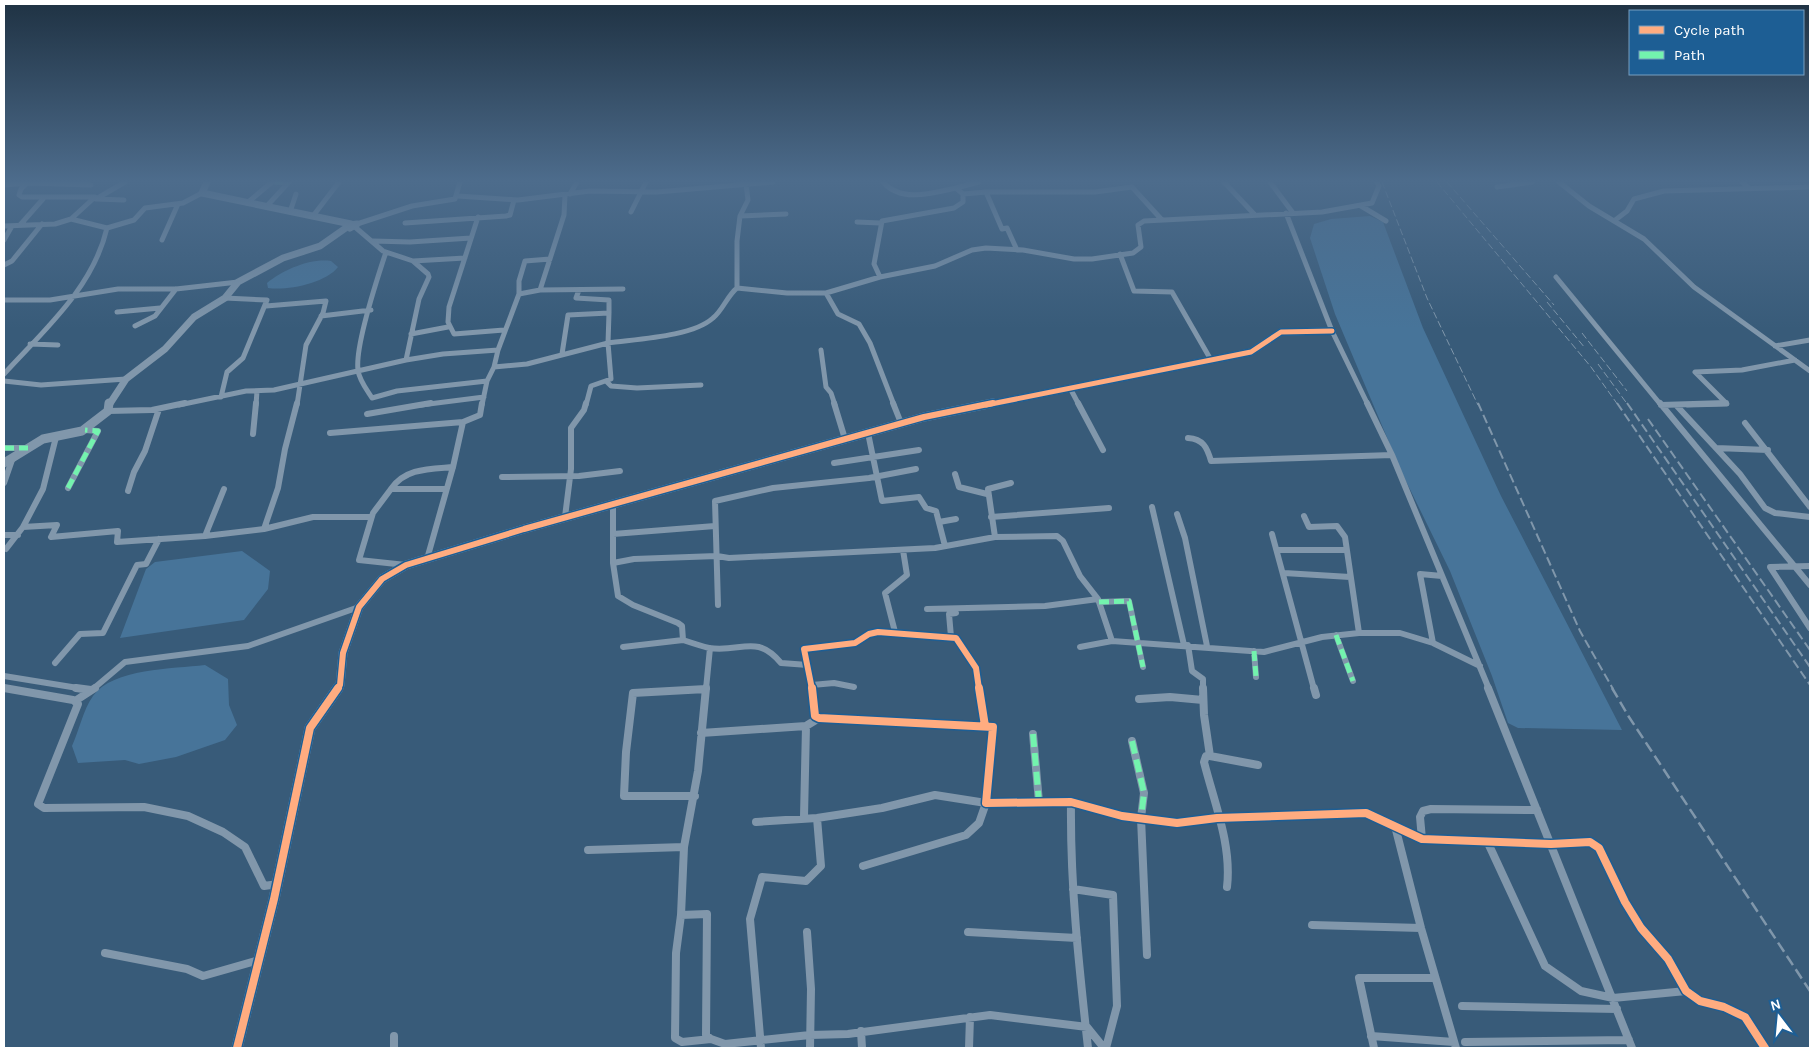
<svg xmlns="http://www.w3.org/2000/svg" width="1814" height="1052" font-family="Karla,sans-serif">
<style>
.water{fill:#477499}
.lines{fill:none;stroke-linecap:round;stroke-linejoin:round}
.minor-far2{stroke:#8197ab;stroke-width:5}
.minor-far1{stroke:#8197ab;stroke-width:6}
.minor{stroke:#8197ab;stroke-width:8}
.tertiary-far2{stroke:#8197ab;stroke-width:7}
.tertiary-far1{stroke:#8197ab;stroke-width:9}
.tertiary{stroke:#8197ab;stroke-width:11}
.rail-far2{stroke:#8097ab;stroke-width:1;stroke-dasharray:7 3;stroke-linecap:butt}
.rail-far1{stroke:#8097ab;stroke-width:2;stroke-dasharray:9 4;stroke-linecap:butt}
.rail{stroke:#8097ab;stroke-width:2.5;stroke-dasharray:11 5;stroke-linecap:butt}
.quiet-far2{stroke:#73f3ae;stroke-width:4;stroke-dasharray:8 4;stroke-linecap:butt}
.quiet-far1{stroke:#73f3ae;stroke-width:5;stroke-dasharray:10 5;stroke-linecap:butt}
.quiet{stroke:#73f3ae;stroke-width:6;stroke-dasharray:13 6;stroke-linecap:butt}
.cycleway-far2-casing{stroke:#1d5e94;stroke-width:8}
.cycleway-far1-casing{stroke:#1d5e94;stroke-width:9}
.cycleway-casing{stroke:#1d5e94;stroke-width:11}
.cycleway-far2{stroke:#ffac80;stroke-width:5}
.cycleway-far1{stroke:#ffac80;stroke-width:6}
.cycleway{stroke:#ffac80;stroke-width:8}
</style>
<rect width="100%" height="100%" fill="#385b79"/>
<path class="water" d="M1370,216l13,6 40,106 78,168 121,234 -104,-2 -10,-5 -16,-47 -42,-105 -48,-98 -67,-159 -25,-76 4,-14 17,-5z
M331,261l7,6c-12,16 -51,24 -70,21l-1,-5c16,-13 43,-25 64,-22z
M242,551l28,20 -2,18 -24,31 -124,18 26,-69 9,-7z
M205,665l23,14 1,26 8,20 -12,15 -49,17 -37,7 -14,-4 -47,3 -6,-17c7,-15 11,-36 21,-50 20,-28 80,-27 112,-31z"/>
<g class="lines">
<path class="minor-far2" d="M275,182l13,1
M883,182c18,21 50,11 73,6l7,6 23,-2
M1224,182l30,32
M1270,182l23,31
M1559,182l30,24 55,33 50,48 116,84
M1742,182l8,7
M4,185l24,-2 63,2
M1497,187l35,-5
M956,188l23,-6
M570,194l7,-12
M458,196l60,4 72,-9 67,1 116,-10
M96,199l29,-17
M97,199l27,1
M247,203l25,-21
M1361,206l25,15
M266,207l23,-25
M290,212l6,-18
M631,212l15,-30
M1286,213l46,118 36,74
M313,216l26,-34
M740,216l46,-2
M478,217l-29,90 -1,15 6,12 50,-4
M1614,221l13,-10 7,-12 30,-8 146,-4
M857,222l23,1
M405,223l101,-7 4,-1 4,-15
M357,224l55,-18 43,-7 5,-17
M20,225l23,-26
M4,226l51,-2 16,-5
M355,227l28,24 30,10 15,13 1,3 -10,22 -13,61 37,-6 55,-4 -4,17 33,-3 81,-21 1,-30 -41,2 -6,39
M107,228l27,-8 11,-12 38,-5 19,-10
M4,240l8,-14
M162,240l16,-36
M373,241l37,1 61,-4
M1017,250l-10,-22 -5,1 -16,-37h109l37,-5 30,33
M386,252c-8,24 -31,95 -28,118 1,10 9,20 14,28l25,-7 90,-10
M1120,254l14,37 38,1 39,68
M413,261l52,-3
M4,265l8,-4 30,-37
M880,277l-6,-13 8,-43 72,-13 9,-6v-8
M1556,277l105,128
M737,288v-47l3,-25 8,-16 -2,-16
M540,290l24,-75 1,-20
M579,290l-3,8 33,2v13
M826,293l12,21 21,10 11,19 24,62
M519,294v-13l6,-20 25,-2
M4,300h46l68,-11h58l62,-7
M266,306l60,-5 -3,12 -17,32 -9,60
M117,312l43,-4
M321,316l50,-6
M135,326l20,-10 21,-27
M411,334l37,-7
M30,344l28,1
M1775,346l35,-6
M498,350l21,-56 21,-4 83,-1
M821,350l5,37 5,6 4,12
M4,374c40,-44 89,-86 103,-146l-36,-9 24,-22h-73l-3,-2 2,-6 7,-7
M4,381l37,4 85,-6
M606,381l5,5 26,2 64,-3
M1070,388l9,17
M221,397l6,-25 16,-14 24,-58 -42,-2
M179,405l67,-14 28,-1 132,-30
M256,405l1,-14
M421,405l63,-8
M482,405l5,-24 7,-14
M586,405l5,-19 20,-7 -3,-36c28,-4 84,-6 105,-25 10,-8 14,-22 24,-30l50,5h39l54,-16 55,-11 37,-16 14,-2 37,2 51,9h18l41,-6 8,-6 -3,-22 6,-4 178,-9 50,-9 7,-17 -2,-4
M1687,405l40,-1 -32,-32 47,-2 53,-10"/>
<path class="minor-far1" d="M834,403l11,36
M893,403l8,20
M1078,403l25,47
M1367,403l25,52 97,234
M1660,403l150,182
M1661,405l65,-2
M1676,405l64,69 25,34 10,5 35,4
M108,411l44,-1 33,-7
M367,414l64,-11
M1745,423l65,84
M330,433l133,-11 17,-7 2,-12
M868,433l14,68 37,-4 7,11 10,3 9,35
M253,434l3,-31
M1188,438c15,1 19,9 23,23l181,-6
M4,448h24
M1716,448l52,2
M834,463l85,-13
M955,474l4,13 28,7
M502,477l77,-1 41,-5
M4,483l8,-23
M68,488l30,-57 -13,-1
M391,489c14,-21 39,-20 62,-22
M128,491l6,-19 11,-21 14,-42
M613,504v59l5,33 15,9 45,18 4,3 1,14 -60,7
M1152,507l32,138
M1177,514l8,24 22,108
M1304,516l5,11 28,-1 8,11 14,96
M565,517l6,-48v-41l13,-18 2,-7
M991,517l118,-9
M939,522l17,-3
M23,527l20,-38 13,-52
M264,529l14,-41 7,-39 12,-46
M613,534l102,-8
M1272,534l42,155
M4,535h14
M205,536l19,-47
M995,537l-7,-48 23,-6
M6,549l17,-22 34,-2 -6,12 67,-6 -1,11 88,-6 59,-7 49,-12h58
M1277,550h69
M427,559l26,-92 10,-45
M613,563l21,-4 83,-3 12,2 206,-10 60,-11 62,-1 6,5 17,35 18,23 14,42 152,11 58,-15 37,-4h41l33,10
M406,565l-47,-5 14,-47 18,-24h55
M1810,566l-40,1 40,61
M1284,573l66,4
M1442,576l-22,-2 13,69 47,23
M1099,602l30,-1 14,66
M718,605l-3,-104 58,-13 96,-10 47,-9
M927,609l118,-3 53,-7
M895,632l-10,-39 22,-18 -4,-25
M1336,635l17,46
M951,637l-2,-23 7,-1
M683,640c9,3 18,6 26,8 32,5 47,-15 72,15l27,2
M1188,645l4,26 11,8v10
M1080,647l32,-6
M1254,651l2,26
M55,663l25,-29 23,-1 34,-68 9,-1 13,-25
M4,676l80,13
M812,685l22,-2 20,4
M4,688l5,1
M93,689l32,-27 123,-16 111,-39
M706,689l4,-41
M812,689l-8,-40 51,-6 14,-9 9,-2 78,6 20,30 3,21"/>
<path class="minor" d="M4,688l69,12 5,4 -40,100 6,4 100,-1 44,9 35,16 22,15 19,39 14,-2
M76,688l15,2
M706,688l-8,83 -14,76 -3,68 -5,38 -1,85 7,4 29,-3 14,5 85,-9 38,-1 142,-19 97,12 17,21
M812,688l3,28 4,2 174,9 -7,76 85,-1 51,14 55,7 40,-5 149,-5 56,26 129,5 39,-2 9,6 26,54 16,26 27,31 18,32 14,10 24,6 21,10 20,31
M979,688l6,38
M1203,688l1,27 6,41h-4l-2,6c10,40 28,83 23,125
M1314,688l2,7
M1488,688l144,360
M1139,699l31,-2 33,3
M75,701l20,-13
M701,733l105,-7 13,-8
M1033,734l6,68
M1132,741l12,52 -3,25 6,137
M1210,756l48,9
M695,796h-71l2,-44 7,-59 73,-4
M1071,802c-1,83 8,164 17,246
M804,817l2,-91
M756,822l61,-4 65,-10 53,-13 51,8 -7,20 -13,12 -103,31
M1395,826l26,102 35,120
M1422,839l-2,-22 3,-6 8,-2 106,1
M1488,843l57,123 36,25 32,7 73,-7
M588,850l96,-3
M1073,889l40,6 4,111 -11,42
M681,915l26,-1 -1,121 5,4
M1312,925l109,3
M807,932l4,57 -1,59
M968,932l109,6
M105,953l82,16 16,7 56,-16
M1462,1006l155,3
M861,1031l1,17
M394,1036v12
M1371,1036l83,6
M1465,1042l164,-2
M761,1048l-11,-129 12,-42 44,4 15,-15 -4,-48
M969,1048l1,-31
M1374,1048l-15,-70h76"/>
<path class="tertiary-far2" d="M207,182l-5,11 149,31
M109,405l17,-26 39,-30 29,-32 31,-19 13,-16 45,-24 37,-12 30,-21 7,-1 -7,4
M986,405l265,-53 30,-20 51,-1"/>
<path class="tertiary-far1" d="M4,463l39,-24 39,-8 26,-20 1,-8
M337,689l3,-4 3,-32 16,-46 23,-28 24,-14 118,-36 400,-112 69,-14"/>
<path class="tertiary" d="M237,1048l37,-149 36,-171 28,-40"/>
<path class="rail-far2" d="M1382,182l45,116 51,107
M1437,182l154,185 27,38
M1447,182l107,123
M1547,302l38,46
M1582,333l45,58
M1598,364l30,41"/>
<path class="rail-far1" d="M1478,403l102,228 33,58
M1617,403l193,282
M1627,403l183,264
M1648,419l162,231"/>
<path class="rail" d="M1612,688l17,29 181,274"/>
<path class="quiet-far2" d="M275,182l13,1"/>
<path class="quiet-far1" d="M4,448h24
M68,488l30,-57 -13,-1
M1099,602l30,-1 14,66
M1336,635l17,46
M1254,651l2,26"/>
<path class="quiet" d="M1033,734l6,68
M1132,741l12,52 -3,25"/>
<defs>
<path id="cycleway-far2" d="M986,405l265,-53 30,-20 51,-1"/>
<path id="cycleway-far1" d="M337,689l3,-4 3,-32 16,-46 23,-28 24,-14 118,-36 400,-112 69,-14
M812,689l-8,-40 51,-6 14,-9 9,-2 78,6 20,30 3,21"/>
<path id="cycleway" d="M812,688l3,28 4,2 174,9 -7,76 85,-1 51,14 55,7 40,-5 149,-5 56,26 129,5 39,-2 9,6 26,54 16,26 27,31 18,32 14,10 24,6 21,10 20,31
M979,688l6,38
M237,1048l37,-149 36,-171 28,-40"/>
</defs>
<use href="#cycleway-far2" class="cycleway-far2-casing"/>
<use href="#cycleway-far1" class="cycleway-far1-casing"/>
<use href="#cycleway" class="cycleway-casing"/>
<use href="#cycleway-far2" class="cycleway-far2"/>
<use href="#cycleway-far1" class="cycleway-far1"/>
<use href="#cycleway" class="cycleway"/>
</g>
<linearGradient id="sky" x2="0" y2="1"><stop stop-color="#1f3243"/><stop offset="0.55" stop-color="#4d6c8c"/><stop offset="1" stop-color="#4d6c8c" stop-opacity="0"/></linearGradient>
<rect width="1814" height="329" fill="url(#sky)"/>
<rect width="1814" height="1052" fill="none" stroke="#ffffff" stroke-width="10"/>
<rect x="1629" y="10" width="175" height="65" fill="#1d5e94" stroke="#779ebf"/>
<rect x="1639" y="26" width="25" height="8" fill="#ffac80" stroke="#779ebf"/>
<text x="1674" y="35" font-size="15" fill="#ffffff">Cycle path</text>
<rect x="1639" y="51" width="25" height="8" fill="#73f3ae" stroke="#779ebf"/>
<text x="1674" y="60" font-size="15" fill="#ffffff">Path</text>
<g transform="translate(1779 1017) rotate(344)" stroke="#1d5e94" stroke-width="4" paint-order="stroke">
<path d="M0-4L9 19L0 12L-9 19Z" fill="#ffffff"/>
<text y="-8" font-size="14" font-weight="bold" text-anchor="middle" fill="#ffffff">N</text>
</g>
</svg>
